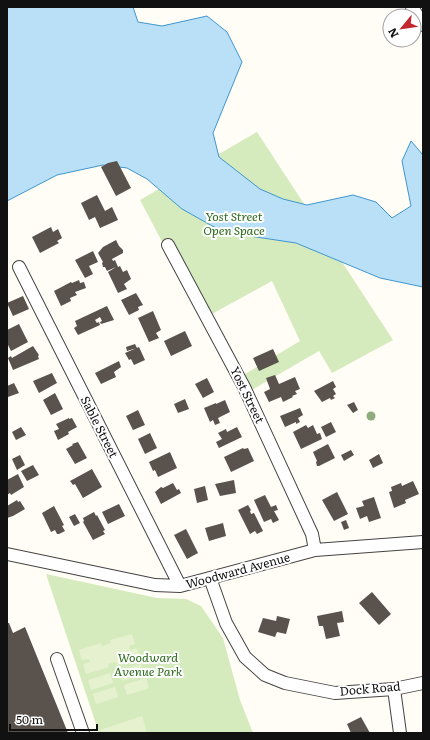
<svg xmlns="http://www.w3.org/2000/svg" width="430" height="740" font-family="Literata,serif">
<style>
.green{fill:#d5ebbd}
.pitch{fill:#e6f2cf}
.water{fill:#b9e0f7;stroke:#3f96cf}
.building{fill:#5a524d}
.lines{fill:none;stroke-linecap:round;stroke-linejoin:round}
.minor-casing{stroke:#444;stroke-width:14}
.minor{stroke:#fff;stroke-width:12}
.tree{fill:#8dad7f}
.labels{text-anchor:middle;stroke-width:4;stroke-linejoin:round;paint-order:stroke}
.park-label{font-size:12px;font-style:italic;fill:#2f6b1f;stroke:#fff}
.street-label{font-size:12px;fill:#111;stroke:#fff}
</style>
<rect width="100%" height="100%" fill="#fffdf5"/>
<path class="green" d="M257,132l136,208 -61,33 -13,-22 -76,44 -8,-15 65,-39 -28,-60 -69,38 -63,-119z
M46,574l111,24 29,1 15,7 22,32 17,62 13,33h-154z"/>
<path class="pitch" d="M132,634l3,10 -6,2 1,4 7,-2 3,10 -23,7 -1,-3 -8,2 1,3 -23,7 -3,-10 7,-2 -1,-3 -7,1 -3,-10 22,-7 1,3 9,-3 -1,-3z
M141,664l3,10 -22,7 -3,-10z
M110,673l3,10 -22,7 -3,-10z
M146,678l3,10 -22,7 -3,-10z
M115,687l3,10 -22,7 -3,-10z
M142,716l5,17h-46l-1,-3z"/>
<path class="water" d="M7,7h126l5,15 24,4 45,-10 20,16 15,30 -29,71 6,24 41,32 23,10 24,6 46,-10 23,7 16,16 19,-12 -9,-45 9,-20 12,14v132l-43,-9 -84,-35 -73,-11 -41,-23 -35,-30 -20,-11 -24,-3 -46,10 -50,26z"/>
<path class="building" d="M117,161l14,27 -15,8 -15,-29 7,-4z
M97,195l8,16 7,-4 6,13 -18,8 -5,-11 -6,3 -8,-17z
M51,227l2,5 5,-3 4,9 -5,3 2,2 -19,10 -8,-16z
M116,240l3,6 4,4v3l-11,6 1,2 2,-1 3,7 2,-1 3,6 4,-2 4,9 -7,5 3,5 -9,4 -10,-21 8,-5 -9,4 -2,-4h-2l-1,-4 1,-1 -5,-9 5,-6z
M93,251l5,11 -9,4 4,8 -8,4 -10,-18z
M79,280l1,3 4,-1 2,6 -11,4 2,3 -7,3 1,3 -10,5 -7,-15 17,-9 1,1z
M136,293l7,12 -5,2 1,3 -10,5 -8,-15z
M23,296l6,13 -16,7 -6,-13z
M107,306l7,14 -13,4 -1,-2 2,-1 -2,-4 -5,3 2,3 2,-1 1,3 -22,10 -4,-7 3,-2 -2,-5z
M153,311l8,19 -5,3 3,5 -10,4 -11,-24z
M19,324l9,18 -17,9 -4,-8v-13z
M185,331l7,15 -21,10 -7,-15z
M135,344l2,4 -10,3 -1,-4z
M33,346l6,9 -1,1 1,3 -26,11 -5,-12 3,-2 1,2z
M139,347l6,13 -11,5 -3,-6 -2,1 -4,-7z
M273,349l6,13 -20,9 -6,-13z
M119,361l2,6 -7,5 2,5 -15,7 -6,-11z
M52,373l5,10 -18,10 -6,-12z
M275,375l4,9 16,-7 5,12 -5,2 2,3 -5,2 1,1 -10,5 -2,-5 -12,5 -5,-10 6,-3 -4,-11z
M207,378l7,14 -11,6 -8,-14z
M333,381l3,6 -3,2 3,5 -3,2 2,2 -4,2 -1,-2 -8,4 -8,-11z
M14,383l5,10 -11,4 -1,-11z
M55,393l8,16 -12,6 -8,-15z
M185,399l4,10 -11,4 -4,-9z
M225,400l5,12 -12,6 2,5 -5,2 -2,-5 -3,2 -6,-14 12,-5v1z
M354,402l4,8 -5,3 -6,-8z
M300,408l3,7 -5,3 2,4 -4,2v-2l-11,5 -5,-11z
M138,410l7,15 -12,5 -7,-14z
M69,418v1l3,-1 5,9 -9,5 1,2 -11,6 -4,-9 5,-2 -3,-5z
M331,422l5,10 -10,5 -5,-10z
M306,425l2,3 5,-3 4,9 3,-1 2,6 -21,10 -8,-17z
M21,427l5,8 -10,5 -4,-8z
M237,427l5,10 -23,11 -3,-6 6,-3 -4,-6 8,-4 1,3z
M150,433l7,15 -12,6 -7,-15z
M78,442l9,16 -12,6 -9,-15 7,-4 -1,-1z
M328,444l7,14 -16,8h-2l-1,-4 1,-1 -4,-9z
M243,448l1,1 4,-1 6,13 -23,11 -7,-15z
M351,450l3,5 -10,6 -3,-6z
M170,452l7,16 -19,9 -3,-7 -2,1 -4,-9z
M379,454l4,9 -10,5 -4,-8z
M20,455l5,10 -8,5 -5,-11z
M33,465l6,10 -12,6 -6,-10z
M92,469l10,18 -19,11 -8,-14 -2,1 -3,-4z
M18,474l6,13 -13,8 -1,-2 -3,2v-15z
M234,480l2,13 -16,3 -5,-12z
M413,481l6,13 -14,6 1,3 -12,5 -5,-16 3,-1 -1,-4 10,-4 1,3z
M173,483l4,7 2,-1 2,4 -20,11 -6,-12 6,-5 2,1z
M205,486l3,14 -11,3 -3,-14z
M337,492l11,22 -14,7 -12,-21z
M265,495l6,12 5,-2 2,5 -4,1 5,9 -6,3 -2,-4 -7,3 -10,-22z
M374,497l7,21 -12,4 -2,-6 -7,3 -4,-11 8,-2 -2,-5z
M17,500l1,2 2,-1 5,8 -12,7 -6,2v-12z
M119,504l6,12 -17,8 -6,-12z
M248,505l3,5 -1,1 1,3 3,-1 9,18 -6,3 -2,-3 -5,3 -12,-24z
M54,506l10,19 -2,1 3,5 -6,3h-2l-2,-4 -4,2 -9,-19z
M94,512l2,4 1,-1 8,15 -2,1 2,3 -12,6 -10,-18 1,-1 -1,-3z
M75,514l5,9 -6,3 -5,-9z
M346,520l3,8 -5,2 -3,-8z
M223,523l3,13 -17,5 -4,-13z
M186,529l12,24 -11,6 -13,-24z
M372,592l19,22 -12,11 -20,-22z
M342,611l2,11 -7,1 3,13 -14,3 -3,-13h-4l-2,-10z
M277,616l13,3 -4,15 -9,-2 -2,5 -17,-5 5,-14 13,3z
M7,623h2l4,10 12,-6 43,106h-61z
M361,717l9,16h-19l-4,-9z"/>
<g class="lines">
<defs>
<path id="minor" d="M412,7l11,18
M168,245l76,142 68,147 3,16
M19,267l161,319
M7,554l148,31 25,1 135,-36 108,-8
M210,578l16,45 19,34 20,18 20,8 50,10 59,-4 29,-6
M57,659l26,74
M394,689l6,44"/>
</defs>
<use href="#minor" class="minor-casing"/>
<use href="#minor" class="minor"/>
</g>
<circle class="tree" cx="371" cy="416" r="4.5"/>
<g class="labels">
<g class="park-label">
<text x="234" y="221">Yost Street<tspan x="234" dy="14">Open Space</tspan></text>
<text x="148" y="662">Woodward<tspan x="148" dy="14">Avenue Park</tspan></text>
</g>
<g class="street-label">
<text transform="translate(247 395) rotate(64)" y="4">Yost Street</text>
<text transform="translate(99 427) rotate(63)" y="4">Sable Street</text>
<text transform="translate(238 571) rotate(-15)" y="4">Woodward Avenue</text>
<text transform="translate(370 689) rotate(-5)" y="4">Dock Road</text>
</g>
</g>
<rect width="430" height="740" fill="none" stroke="#111111" stroke-width="16"/>
<g transform="translate(402 28) rotate(241)"><circle r="19" fill="#ffffff" stroke="#a0a0a0"/>
<path d="M0-3L7 15L0 10L-7 15Z" fill="#c4262e"/>
<text y="-6" font-size="11" font-weight="bold" text-anchor="middle" fill="#111111">N</text>
</g>
<path d="M10 724v6h87v-6" fill="none" stroke="#111111" stroke-width="2"/>
<text x="16" y="724" font-size="12" fill="#111111" stroke="#ffffff" stroke-width="3" paint-order="stroke">50 m</text>
</svg>
